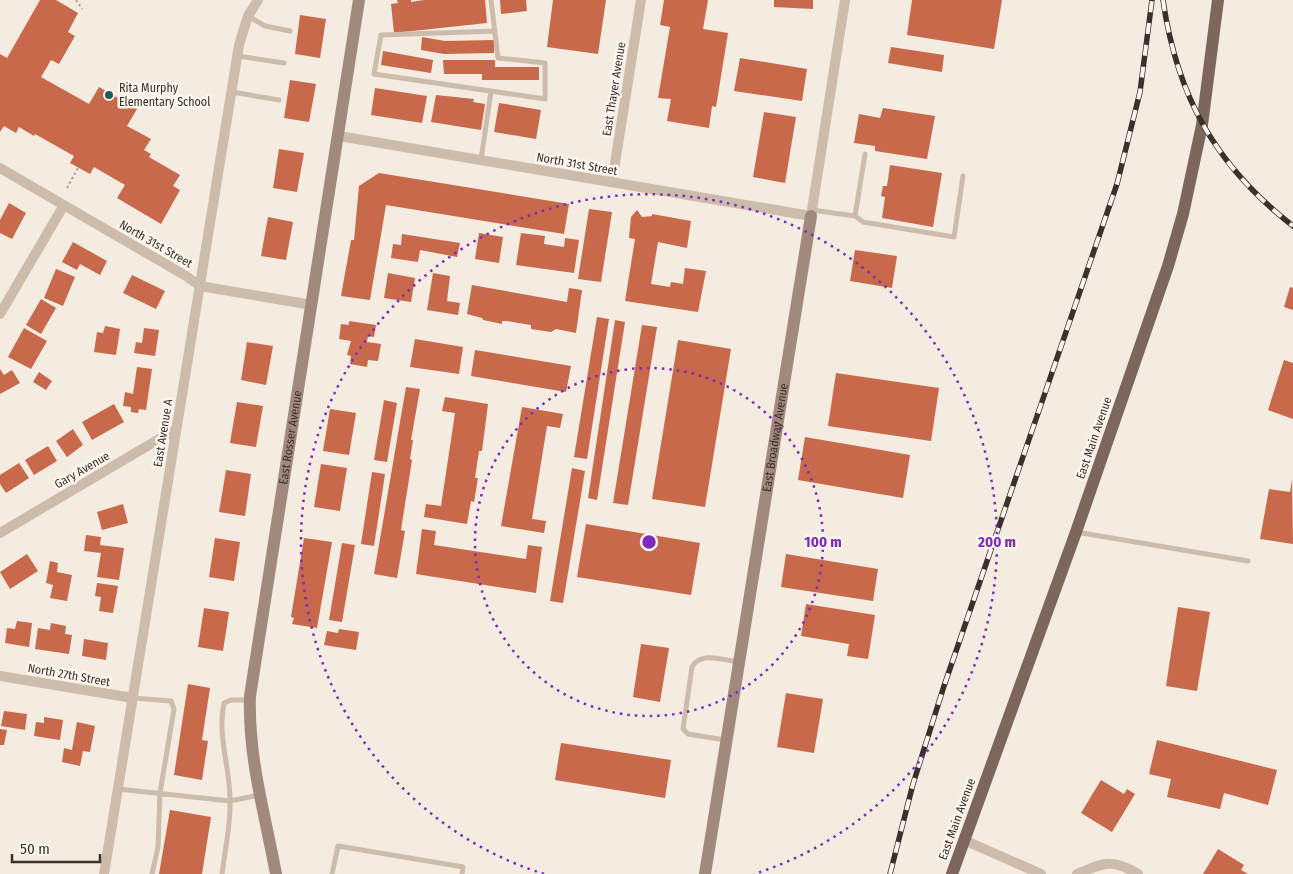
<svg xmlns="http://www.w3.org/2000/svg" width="1293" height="874" font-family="'Fira Sans Condensed',sans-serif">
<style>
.building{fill:#c8694b}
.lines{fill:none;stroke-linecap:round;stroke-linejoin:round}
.path{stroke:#b9a596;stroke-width:2;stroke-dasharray:2.5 2.5;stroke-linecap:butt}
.lane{stroke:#cdbbac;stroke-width:5}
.street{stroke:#cdbbac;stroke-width:10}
.secondary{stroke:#a18a7d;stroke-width:12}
.primary{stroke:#7d675c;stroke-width:12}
.rail-casing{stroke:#3b302b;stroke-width:5.5}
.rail{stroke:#fbf5ee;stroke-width:4;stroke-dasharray:11;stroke-linecap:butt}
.ring{fill:none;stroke:#7b2cbf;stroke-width:2.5;stroke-dasharray:2.5 5}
.poi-dot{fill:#1f5a5e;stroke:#fbf5ee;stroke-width:2}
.labels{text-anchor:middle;stroke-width:5;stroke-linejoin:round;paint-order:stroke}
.poi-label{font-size:12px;fill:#3b302b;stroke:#fbf5ee;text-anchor:start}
.street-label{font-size:12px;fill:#3b302b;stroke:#fbf5ee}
.centre{fill:#7b2cbf;stroke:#fbf5ee;stroke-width:2.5}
.ring-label{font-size:15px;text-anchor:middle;font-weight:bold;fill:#7b2cbf;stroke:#fbf5ee;stroke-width:5;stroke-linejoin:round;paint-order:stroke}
</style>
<rect width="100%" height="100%" fill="#f4ebe1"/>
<path class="building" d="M40,0h16l22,13 -10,19 7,4 -16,28 -8,-4 -10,17 48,27 10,-17 38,22 -10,17 24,13 -7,11 7,4 -2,3 31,18 -7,11 7,4 -19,34 -44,-26 8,-13 -31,-18 -4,7 -20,-11 4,-7 -39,-22 -1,2 -15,-9 -3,6 -12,-7 -4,6v-78l7,4z
M397,0h14v2l13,-2h61l2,23 -93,10 -3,-29 7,-1z
M500,0h26l1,11 -26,3z
M553,0h53l-8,54 -51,-7z
M664,0h44l-5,29 25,4 -12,74 -4,-1 -3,22 -42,-7 4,-22 -13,-1 12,-71 -10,-2z
M774,0h39v9l-39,-2z
M912,0h90l-8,49 -87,-14z
M300,15l26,4 -6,39 -25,-4z
M422,37l23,4 49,-1v13l-50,1 -23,-4z
M891,47l53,8 -2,17 -54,-9z
M383,51l50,9 -2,13 -50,-8z
M740,58l67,11 -5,32 -68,-10z
M443,60h52v7h44v13h-57v-6h-38z
M290,80l26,4 -7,38 -25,-4z
M375,88l52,8 -5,27 -51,-8z
M436,95l38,4 -1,3 12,2 -4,26 -50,-8z
M499,103l42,7 -5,29 -42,-7z
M883,108l52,8 -8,43 -52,-8v-5l-21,-3 5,-29 21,4z
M764,112l32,5 -11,66 -32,-6z
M279,149l25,4 -7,39 -24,-4z
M890,165l52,8 -9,54 -51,-9 3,-21 -4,-1 2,-10h4z
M379,173l190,31 -5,30 -178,-29 -16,95 -29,-4 10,-56h3l5,-54z
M9,203l17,10 -14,26 -12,-6v-13z
M589,209l23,3 -11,70 -23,-3z
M637,210l5,7 10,-1v-2l39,7 -4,27 -29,-6 -7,42 19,3 1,-5 12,2 2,-16 21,3 -8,41 -73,-11 10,-62 -6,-1 2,-21z
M268,217l25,5 -7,38 -25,-4z
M479,233l24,4 -4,26 -24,-4z
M521,233l24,3 -1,8 20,3 1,-9 14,2 -5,33 -58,-8z
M402,234l58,9 -3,14 -37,-7 -2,12 -27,-4 2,-14 8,1z
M73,242l34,19 -7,14 -20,-11 -3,6 -15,-8z
M855,250l42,6 -5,32 -42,-7z
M56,269l19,8 -12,29 -19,-8z
M388,273l27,5 -4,24 -27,-4z
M433,273l17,3 -3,25 13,2 -2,12 -31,-5z
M132,275l33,16 -9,18 -33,-16z
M472,285l95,17 2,-14 13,2 -6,43 -20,-4 -5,3 -20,-3v-4l-24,-4h-5v3l-19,-4 -1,-2 -15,-4z
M1290,287l3,1v22l-9,-3z
M41,299l15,9 -15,26 -15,-9z
M597,317l12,2 -22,140 -13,-2z
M615,320l10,2 -28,178 -9,-2z
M349,321l27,4 -2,12 -6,-1 -1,6 14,2 -3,17 -10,-1 -1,7 -17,-3 1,-8 -4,-1 4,-14 -12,-2 2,-15 8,1z
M642,325l15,2 -29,178 -15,-2z
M105,326l15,3 -4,26 -22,-3 3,-20 6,1z
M24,328l23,13 -16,28 -23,-12z
M144,328l15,2 -4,26 -21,-3 2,-11 6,1z
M415,339l48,8 -4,27 -49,-7z
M678,340l53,9 -26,158 -53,-8z
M247,342l26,4 -7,39 -25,-5z
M475,350l96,16 -5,26 -95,-16z
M1284,360l9,3v56l-25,-9z
M137,367l15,2 -6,41 -7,-1 -1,4 -7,-1v-5l-8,-1 2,-14 8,2z
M0,369l4,6 8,-5 8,13 -20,11z
M39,372l13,9 -6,9 -13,-8z
M836,373l103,15 -8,53 -103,-15z
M406,387l14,2 -9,51h2l-3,19 2,1 -11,70 4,1 -8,47 -23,-4z
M445,397l43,7 -6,47h-3l-4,27h3l-4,24 -3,-1 -4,23 -43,-7 2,-13 15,2 14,-93 -13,-2z
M384,400l13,3 -10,59 -13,-2z
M237,402l26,4 -7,41 -26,-4z
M114,404l10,18 -32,18 -10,-18z
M522,407l41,7 -3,14 -13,-2 -15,93 14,2 -2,12 -43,-7z
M330,409l26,4 -7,42 -26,-4z
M73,429l10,16 -16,12 -11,-16z
M805,437l105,18 -7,43 -105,-18z
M48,446l9,15 -23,14 -9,-15z
M19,463l10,15 -23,15 -6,-9v-9z
M321,464l26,4 -7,43 -26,-4z
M572,468l13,3 -22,132 -13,-2z
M226,470l25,4 -6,42 -26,-4z
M372,472l13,2 -11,72 -13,-2z
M1292,480l1,64 -33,-5 9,-50 21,3z
M123,504l5,19 -26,7 -5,-18z
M586,524l114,19 -9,52 -114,-18z
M422,529l14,2 -2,14 92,14 2,-14 14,2 -6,46 -120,-19z
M86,535l15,2 -1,8 24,3 -5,32 -22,-3 4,-24 -17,-2z
M215,538l25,4 -6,39 -25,-4z
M304,538l28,4 -15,86 -25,-4 2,-6 -3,-1z
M342,543l13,2 -13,77 -13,-2z
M27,554l11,17 -28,18 -10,-17z
M786,554l92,15 -5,32 -92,-14z
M50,561l8,2 -1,9 15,3 -5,26 -17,-3 3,-13 -7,-2z
M97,583l21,3 -5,27 -14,-2 2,-14 -6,-1z
M806,604l69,11 -7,44 -21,-3 2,-12 -48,-8z
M1178,607l32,5 -13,79 -31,-5z
M204,608l25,4 -6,39 -25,-4z
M17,621l15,2 -3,24 -24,-4 2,-15 8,1z
M51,623l15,3 -1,8 7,1 -3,19 -34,-5 3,-21 12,2z
M339,629l20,3 -3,18 -32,-5 3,-14 11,2z
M84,639l24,4 -2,17 -24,-4z
M641,644l28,4 -9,54 -27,-5z
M188,684l22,4 -8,52 6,1 -6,39 -28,-5z
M786,693l37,6 -9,54 -37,-6z
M4,711l23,3 -2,16 -24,-4z
M44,717l19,3 -3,20 -26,-4 2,-14 8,1z
M77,722l18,4 -5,26 -7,-1 -3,15 -18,-4 2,-14 8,2z
M0,729l7,1 -3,15h-4z
M1157,740l120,30 -9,35 -44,-12 -4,16 -53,-12 4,-18 -22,-5z
M561,743l110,17 -6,38 -110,-18z
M1101,780l23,14 3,-5 8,5 -23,38 -31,-19z
M170,810l41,7 -9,57h-43z
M1218,849l26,16 -3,5 7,4h-45z"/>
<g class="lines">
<path class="path" d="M76,0l6,9
M67,188l11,-20"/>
<path class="lane" d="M491,0l7,58 47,5v36l-171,-25 7,-39 114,-4
M248,16l17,10 25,5
M238,56l46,7
M232,92l47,8
M865,154l-10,62 8,6 91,15 9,-61
M481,160l10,-69
M812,210l43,6
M1076,532l172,29
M133,698l38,3 3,8 -14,84 -2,54 -6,27
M725,740l-37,-6 -5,-5 9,-62c8,-16 32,-7 46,-5
M118,789l112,12 29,-6
M222,874c3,-24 9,-50 8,-74 0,-33 -13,-64 -6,-97l7,-3h18
M332,874l6,-28 125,21 -1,7"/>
<path class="street" d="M339,136l472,80 34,-216
M0,168l186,108 14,10 112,19
M612,182l29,-182
M0,314l64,-109
M0,533l176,-104
M0,676l133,22
M964,840l77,34
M104,874l135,-829 9,-29 10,-16
M1077,874c26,-11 35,-16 61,0"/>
<g class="secondary">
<path id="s1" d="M276,874c-11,-60 -28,-116 -26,-178l109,-696"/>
<path id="s2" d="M705,874l106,-658"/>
</g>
<path class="primary" d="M952,874l124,-342 92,-266 15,-52 19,-89 16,-125"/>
<defs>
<path id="rail" d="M1163,0c14,97 53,166 130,226
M890,874l23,-90 31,-98 173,-502 23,-92 12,-92"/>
</defs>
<use href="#rail" class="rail-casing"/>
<use href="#rail" class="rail"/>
</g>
<g class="ring">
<circle cx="649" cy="542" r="174"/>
<path d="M544 874A348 348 0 1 1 754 874"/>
</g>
<circle class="poi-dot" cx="109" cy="95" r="5"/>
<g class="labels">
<g class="poi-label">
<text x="119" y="92">Rita Murphy<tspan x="119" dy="14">Elementary School</tspan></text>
</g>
<g class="street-label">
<text transform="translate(614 89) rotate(-81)" y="4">East Thayer Avenue</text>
<text transform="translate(577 164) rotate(10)" y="4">North 31st Street</text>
<text transform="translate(156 244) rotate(30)" y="4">North 31st Street</text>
<text transform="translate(163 433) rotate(-81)" y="4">East Avenue A</text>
<text dy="4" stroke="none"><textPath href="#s1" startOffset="442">East Rosser Avenue</textPath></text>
<text dy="4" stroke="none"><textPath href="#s2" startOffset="442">East Broadway Avenue</textPath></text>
<text transform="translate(1094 438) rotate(-71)" y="4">East Main Avenue</text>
<text transform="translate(82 470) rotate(-30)" y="4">Gary Avenue</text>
<text transform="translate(69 675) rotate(10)" y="4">North 27th Street</text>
<text transform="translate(957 819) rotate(-70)" y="4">East Main Avenue</text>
</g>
</g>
<circle cx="649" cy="542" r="8" class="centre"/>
<g class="ring-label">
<text x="823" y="547">100 m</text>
<text x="997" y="547">200 m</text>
</g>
<path d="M12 854v8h88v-8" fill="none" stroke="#3b302b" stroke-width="2.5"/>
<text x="20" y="854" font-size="15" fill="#3b302b" stroke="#fbf5ee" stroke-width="4" paint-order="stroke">50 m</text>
</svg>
